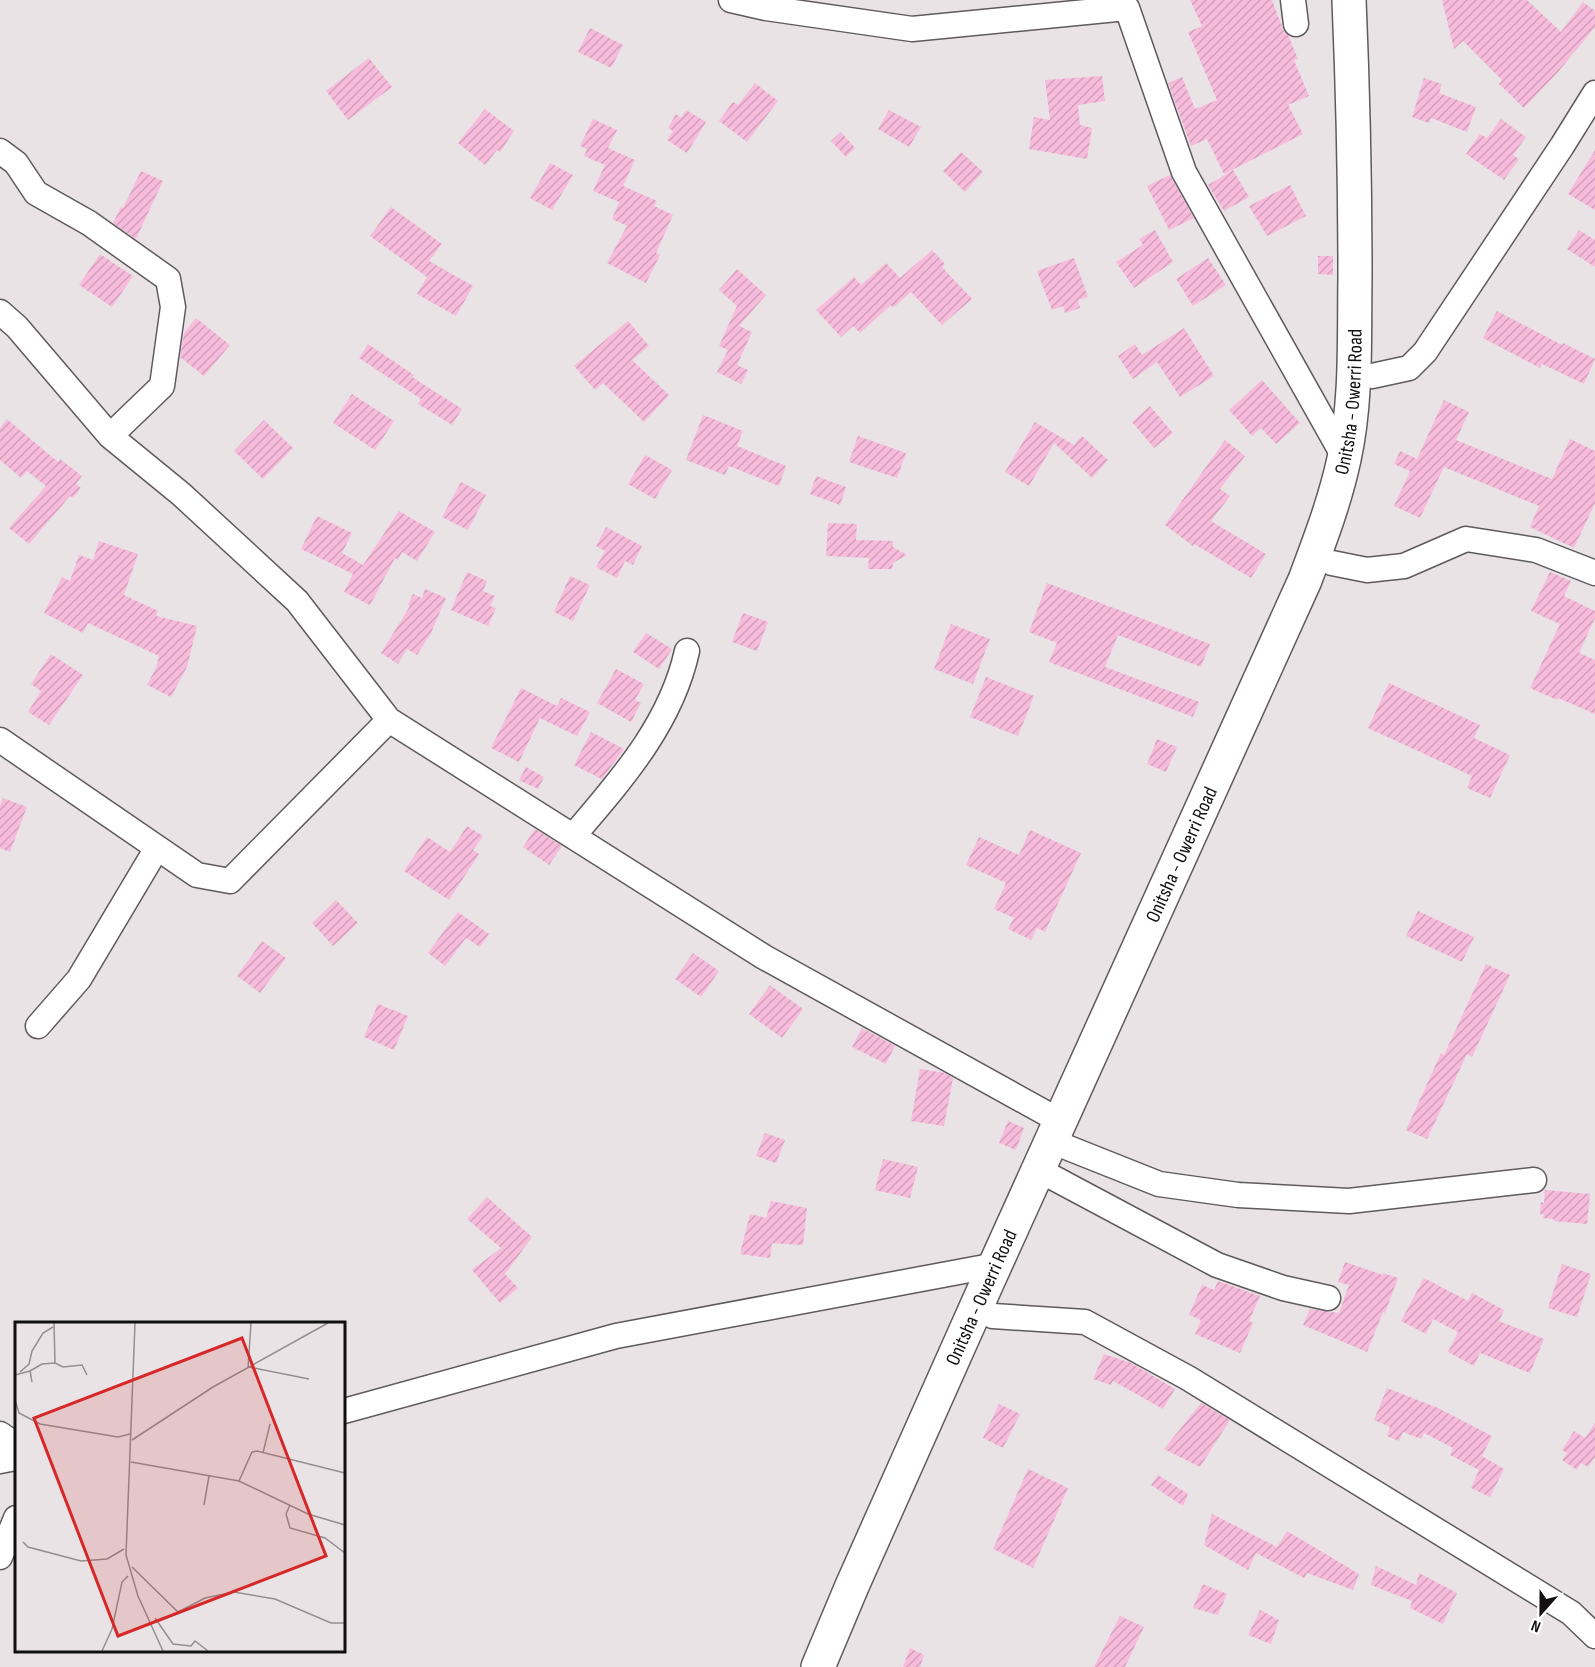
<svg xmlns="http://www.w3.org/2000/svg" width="1595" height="1667" font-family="'Sofia Sans Condensed',sans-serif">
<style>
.building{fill:url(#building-hatch)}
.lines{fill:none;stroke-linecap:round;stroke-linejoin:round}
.minor-casing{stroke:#5f5a5d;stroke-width:27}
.highway-casing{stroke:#5f5a5d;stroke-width:36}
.minor{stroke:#fff;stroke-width:24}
.highway{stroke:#fff;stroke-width:33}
.labels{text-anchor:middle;stroke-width:4.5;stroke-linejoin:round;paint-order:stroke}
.street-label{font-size:20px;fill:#110f10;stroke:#fff}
.inset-road{fill:none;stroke:#938e90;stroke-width:1.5}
.view{fill:#d62828;fill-opacity:0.15;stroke:#d62828;stroke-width:3}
.inset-edge{fill:none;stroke:#110f10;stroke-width:3}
</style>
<defs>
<pattern id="building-hatch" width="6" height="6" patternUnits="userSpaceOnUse" patternTransform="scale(1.5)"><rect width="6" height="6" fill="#f7bbdb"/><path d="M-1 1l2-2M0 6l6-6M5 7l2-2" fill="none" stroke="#d3a0bb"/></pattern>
</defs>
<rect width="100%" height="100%" fill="#e9e3e6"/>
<path class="building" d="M1190,0h82l12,32 4,3 10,24 -4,1 15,36 -21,9 15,29 -79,40 -17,-35 -16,7 -23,-63 14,-6 13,32 22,-9 -29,-68 14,-6z
M1442,0h85l34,32 22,-30 12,9v16l-37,45 -34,36 -25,-24 3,-4 -39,-39 -9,8z
M590,28l33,17 -12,23 -33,-16z
M369,58l23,29 -44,33 -22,-29z
M1102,76l3,25 -27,4 2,20 12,3 -5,31 -58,-10 5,-32 16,3 -5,-40z
M1424,78l18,6 -3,9 37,14 -9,25 -36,-14 -2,5 -17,-6z
M755,83l23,18 -31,41 -28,-21 14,-19 5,3z
M485,109l29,22 -14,21 -3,-2 -12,15 -27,-22z
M686,110l20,12 -19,31 -20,-13 6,-9 -5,-3 8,-14 5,4z
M889,110l32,17 -12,20 -31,-18z
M593,119l24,11 -9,18 27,12 -12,26 34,15 -3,5 19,9 -17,38 4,2 -14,28 -39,-20 20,-37 -15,-7 7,-17 -26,-11 12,-26 -21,-9 3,-7 -7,-3z
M1501,119l25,18 -13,18 6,4 -15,21 -38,-26 14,-20 7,4z
M841,132l14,16 -9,9 -15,-16z
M1595,150v60l-27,-16z
M961,152l22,20 -18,20 -22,-21z
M550,163l23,12 -21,35 -22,-12z
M1233,170l16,27 -25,14 -16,-26z
M141,171l22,10 -27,58 -23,-16 8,-16 2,1z
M1170,175l24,43 -25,12 -22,-44z
M1290,185l16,31 -39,20 -18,-30z
M391,207l51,37 -13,17 44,25 -17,30 -39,-22 10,-17 -57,-41z
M1155,230l18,32 -39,26 -18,-26 27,-17 -4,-6z
M1579,230l16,10v27l-28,-18z
M932,250l13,14 -3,3 30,32 -30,26 -31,-33 -18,16 -2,-3 -31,28 -7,-7 -12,11 -25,-27 38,-33 7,8 25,-22 14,15z
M100,254l33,22 -21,31 -33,-22z
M1318,256h15v19l-15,-1z
M1074,258l14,39 -10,3 2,8 -15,5 -2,-7 -11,4 -15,-39z
M1208,258l18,27 -33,21 -17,-27z
M737,269l29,26 -27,31 13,6 -15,33 11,5 -7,14 -24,-12 11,-22 -9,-4 18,-40 -18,-16z
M1497,311l65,34 1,-2 32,16 -11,25 -42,-20 -2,4 -57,-30z
M196,318l34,27 -26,31 -24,-19 4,-24z
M628,321l21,25 -17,14 37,35 -25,27 -41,-39 -8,7 -21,-24z
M1184,328l30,48 -34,21 -23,-35 -24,17 -15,-23 17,-12 7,11z
M368,344l46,31 -2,2 50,32 -10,16 -34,-21 3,-5 -62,-41z
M1262,380l38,43 -24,21 -15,-16 -9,8 -23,-26z
M352,394l42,27 -19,29 -42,-27z
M1444,400l25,12 -13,28 96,39 18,-40 25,12v52l-21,45 -44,-21 9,-21 -95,-39 -24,51 -26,-12 16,-35 -16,-7 6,-13 17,8z
M1150,406l23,27 -19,15 -22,-26z
M703,415l40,16 -6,15 49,20 -7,20 -50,-20 -4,9 -39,-15z
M7,419l51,43 2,-3 22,17 -6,8 5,4 -8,10 -3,-2 -41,48 -20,-16 37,-42 -19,-15 -6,7 -21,-18v-32z
M264,420l29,28 -30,31 -29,-28z
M1035,422l39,23 8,-9 26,24 -16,18 -38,-35 -25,43 -24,-14z
M858,436l48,17 -9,25 -48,-16z
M1225,440l20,16 -25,33 10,7 -19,25 55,33 -15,24 -57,-34 -1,2 -28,-21z
M645,455l27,15 -17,29 -27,-15z
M816,476l30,11 -6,18 -30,-11z
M461,482l25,13 -18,35 -26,-13z
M399,511l36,21 -18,29 -15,-9 -4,8 -3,-2 -25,47 -26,-13 9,-18 -52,-25 16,-33 35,17 -10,20 21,12z
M828,523l29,1 -1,16 37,1v6l14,8 -14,8 -1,6h-24l1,-11 -43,-2z
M606,527l36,19 -9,19 -8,-4 -8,17 -21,-11 9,-16 -9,-5z
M99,541l39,13 -14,41 34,16 -2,5 41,10 -10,41 -16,30 -24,-12 9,-17 3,-12 -71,-33 -5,10 -39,-20 18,-36 8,4 9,-26 14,5z
M467,572l20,9 -4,10 12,5 -5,10 6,2 -8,18 -37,-16z
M1550,572l21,9 -7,15 31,15v7l-16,35 16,7v54l-37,-16 -1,2 -27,-12 30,-64 -29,-13z
M570,576l20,9 -17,36 -19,-9z
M1047,583l163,61 -9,23 -83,-32 -13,32 94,35 -6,15 -144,-55 8,-19 -28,-11z
M425,589l21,9 -15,35 -14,22 -10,-6 -9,15 -17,-11 29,-47 -2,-1 5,-11 9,4z
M743,613l25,9 -11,29 -25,-9z
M951,624l39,15 -17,45 -39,-15z
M646,633l26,16 -13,20 -26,-17z
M51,654l32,21 -34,50 -21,-13 13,-21 -10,-7z
M616,669l28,15 -9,16 6,3 -10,19 -34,-19z
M986,677l48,19 -16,40 -48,-19z
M1389,683l91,42 -6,13 36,17 -20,43 -23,-10 5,-12 -104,-48z
M521,688l36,18 4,-8 29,14 -13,24 -37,-18 -21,44 -28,-14z
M591,732l33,17 -22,30 -28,-14z
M1157,739l20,8 -11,25 -19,-8z
M526,767l18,10 -6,12 -19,-9z
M3,798l24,9 -17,45 -10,-4v-42z
M467,826l16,10 -10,14 6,4 -30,46 -45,-29 23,-34 23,15z
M535,829l27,17 -13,19 -26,-18z
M1030,830l51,23 -36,79 -8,-4 -6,12 -23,-11 6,-11 -20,-9 12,-26 -40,-18 13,-28 40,18z
M336,900l22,23 -25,23 -21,-23z
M1418,911l56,26 -12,25 -56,-26z
M458,912l31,22 -9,13 -14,-9 -21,28 -17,-13z
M262,941l24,17 -26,35 -23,-17z
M693,953l26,18 -18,26 -26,-18z
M1486,964l24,11 -38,82 -5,-3 -40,85 -21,-9 35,-77 3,2z
M770,985l33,24 -21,29 -33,-24z
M378,1004l30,12 -14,34 -30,-13z
M862,1028l33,18 -9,18 -34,-17z
M920,1069l25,4 8,5 -9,48 -33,-5z
M1008,1121l16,7 -8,22 -17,-7z
M765,1133l20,7 -9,23 -20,-7z
M883,1159l35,8 -8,31 -35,-8z
M1545,1190l45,4 -3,30 -34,-3 1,-2 -11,-1 1,-3 -4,-1 1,-12 3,1z
M487,1197l45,40 -27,37 13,14 -18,15 -28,-33 29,-22 -34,-29z
M771,1201l36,7 -4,37 -31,-2 -2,15 -30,-4 10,-40 16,4z
M1345,1262l38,13v-2l15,5 -13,35 -2,-1 -16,40 -64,-27 7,-16 29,4 10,-28 -11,-3z
M1562,1264l29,10 -14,43 -29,-9z
M1424,1278l44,23 4,-8 32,17 -5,11 45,18 -14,34 -50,-20 -6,13 -26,-14 10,-20 -25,-13 -7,15 -25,-13z
M1218,1281l42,15 -11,25 4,2 -13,30 -45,-19 6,-14 -12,-5 13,-30 12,5z
M1104,1354l27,9 44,26 -12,20 -50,-28 -2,4 -18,-6z
M1387,1388l51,20 54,28 -10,20 22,13 -14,28 -19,-9 8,-18 -29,-15 3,-7 -29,-15 -3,6 -18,-7 -4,9 -12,-5 3,-9 -16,-7z
M1201,1403l29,17 -30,47 -36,-18z
M999,1404l21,10 -17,34 -20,-10z
M1595,1423v34l-7,10 -7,-4 -4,7 -15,-10 5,-7 -5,-3 12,-19 11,7z
M1028,1469l40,19 -35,80 -40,-19z
M1158,1475l30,19 -5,12 -32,-21z
M1212,1514l65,33 10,-16 72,43 -6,16 -46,-17 -3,5 -48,-25 -8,17 -44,-25z
M1376,1566l40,19 3,-12 38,20 -14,31 -33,-16 2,-7 -41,-16z
M1203,1584l24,10 -9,21 -25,-7z
M1260,1610l19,10 -8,24 -23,-9z
M1120,1616l24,11 -19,40h-31z
M910,1648l14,7 -4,12h-17z"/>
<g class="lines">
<defs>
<path id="minor" d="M731,0l35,8 146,21 215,-21 57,164 160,285
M1293,0l3,24
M0,151l16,12 20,30 53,30 79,56 5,28 -11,79 -52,50
M0,312l17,15 93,109 71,58 116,107 92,119 375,237 296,164
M1372,376l37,-8 16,-16 137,-206 33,-53
M1332,563l35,7 37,-4 62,-27 70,11 59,23
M0,740l197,135 33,6 159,-161
M574,835c47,-55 97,-111 113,-184
M38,1026l41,-47 78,-131
M1066,1147l93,37 79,11 111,6 185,-21
M1052,1177l165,88 66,23 45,10
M993,1316l92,6 103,56 383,235 24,23
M344,1411l272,-75 380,-71
M0,1434l16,11
M0,1461l16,-3
M0,1557l16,-39"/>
<g id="highway">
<path id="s1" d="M818,1667l34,-81 135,-303 318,-703c15,-40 30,-79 39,-121 13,-59 10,-122 11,-182 0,-92 -2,-184 -6,-277"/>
</g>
</defs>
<use href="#minor" class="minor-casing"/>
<use href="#highway" class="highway-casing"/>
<use href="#minor" class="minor"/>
<use href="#highway" class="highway"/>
</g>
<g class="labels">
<g class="street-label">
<text dy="7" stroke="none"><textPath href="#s1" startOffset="1376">Onitsha - Owerri Road</textPath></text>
<text dy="7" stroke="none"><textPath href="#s1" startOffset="890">Onitsha - Owerri Road</textPath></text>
<text dy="7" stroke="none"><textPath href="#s1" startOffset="404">Onitsha - Owerri Road</textPath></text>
</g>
</g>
<g transform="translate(15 1322)">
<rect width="330" height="330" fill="#e9e3e6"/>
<path class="inset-road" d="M39,1l1,40 8,4 19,-2 5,10M120,1l-9,232 12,41 25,55M234,45l60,12M233,46l3,-45M15,49l12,-7 13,-1M5,50l9,-8 3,-13 11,-18 10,-6M0,53l15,-4 2,11M0,78l4,13 21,11 78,13 12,-3M117,118l81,-53 115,-64M248,131l7,-29M116,140l108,19 69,33 37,11M224,159l13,-29 5,-1 88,22M189,183l5,-29M275,183l-4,9 4,14 35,10 20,15M8,220l5,5 53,14 26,-2 17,-10M117,245l46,45 27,-14 29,-6 41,7 56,24h14M140,296l18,26 18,2 4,-5 13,10M87,329l10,-22 10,-47 6,-6"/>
<path class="view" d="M227,16l84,218 -208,80 -84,-218z"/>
<rect width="330" height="330" class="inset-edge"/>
</g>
<g transform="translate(1541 1613) rotate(201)" stroke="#ffffff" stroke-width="4.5" paint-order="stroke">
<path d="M0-4.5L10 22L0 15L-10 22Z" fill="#110f10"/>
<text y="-9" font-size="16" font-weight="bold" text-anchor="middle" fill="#110f10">N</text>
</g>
</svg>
